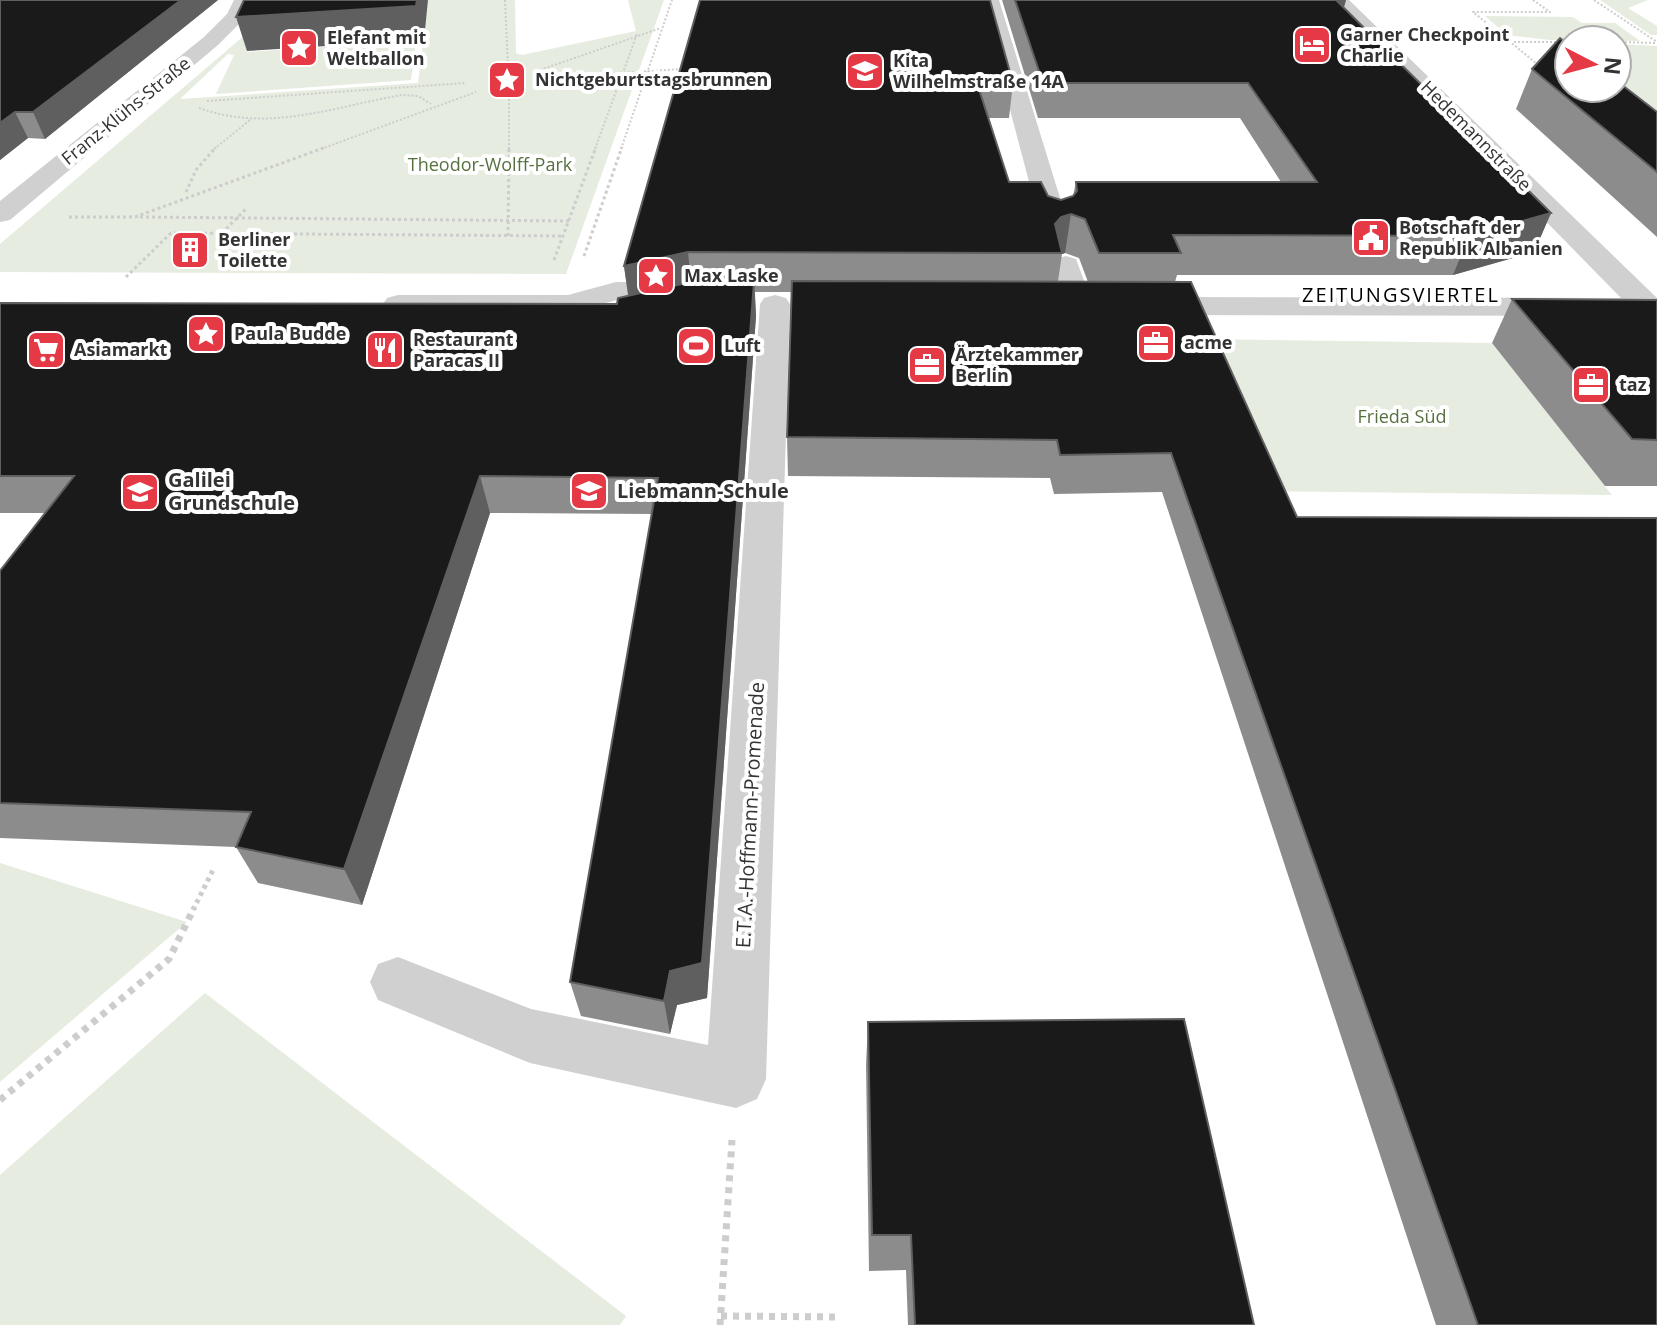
<svg xmlns="http://www.w3.org/2000/svg" width="1657" height="1325" font-family="'Open Sans',sans-serif">
<style>
.green{fill:#e6ecdf}
.lines{fill:none;stroke-linecap:round;stroke-linejoin:round}
.path-far3{stroke:#cdcdcd;stroke-width:2;stroke-dasharray:2 2;stroke-linecap:butt}
.path-far2{stroke:#cdcdcd;stroke-width:3;stroke-dasharray:3 3;stroke-linecap:butt}
.path-far1{stroke:#cdcdcd;stroke-width:5;stroke-dasharray:4 4;stroke-linecap:butt}
.path{stroke:#cdcdcd;stroke-width:7;stroke-dasharray:6 6;stroke-linecap:butt}
.minor{fill:#d0d0d0;fill-rule:evenodd}
.wall{fill:#8c8c8c;fill-rule:evenodd}
.shaded-wall{fill:#5f5f5f}
.building{fill:#1a1a1a;stroke:#5f5f5f;stroke-width:2}
.labels{text-anchor:middle;stroke-width:8;stroke-linejoin:round;paint-order:stroke}
.far-poi-label{font-size:18px;font-weight:bold;fill:#333;stroke:#fff;text-anchor:start}
.far-street-label{font-size:18px;fill:#333;stroke:#fff}
.far-park-label{font-size:18px;fill:#56703f;stroke:#fff}
.far-quarter-label{font-size:20px;letter-spacing:2px;fill:#000;stroke:#fff}
.poi-label{font-size:20px;font-weight:bold;fill:#333;stroke:#fff;text-anchor:start}
.street-label{font-size:20px;fill:#333;stroke:#fff}
</style>
<rect width="100%" height="100%" fill="#fff"/>
<path class="green" d="M428,0h87l1,53 6,2 114,-24 -8,-31h36l-98,274 -566,-2v-28l259,-221 -12,29 169,-11 -5,39 -195,14 18,-39 -6,-1 -48,45 238,-16z
M1600,0h48l-20,8 29,18v9h-6z
M1485,16l88,1 9,6h33l25,18 -90,-1 -43,-5z
M1617,44l40,2v106l-40,-64z
M1192,339l300,4 120,152 -356,-4z
M0,863l187,59 -187,160z
M205,993l421,323 -6,9h-620v-150z"/>
<g class="lines">
<path class="path-far3" d="M505,0l3,66
M1533,0l17,12h-77l68,55
M1594,0l63,42
M1510,42h59
M1617,42l39,1
M540,70l121,-42
M548,77l136,-8
M207,101l258,-18
M199,108c70,25 133,-1 203,-13l16,1 13,8
M214,149l36,-29
M321,149l155,-57
M509,149v-55
M595,149l42,-115
M621,149l51,-149"/>
<path class="path-far2" d="M186,192l10,-22 20,-23
M69,217h66l191,-70
M140,217l429,4
M222,233l24,-24
M508,236l1,-89
M584,256l38,-109
M554,260l42,-113
M126,277l45,-44 392,3"/>
<path class="path-far1" d="M193,910l20,-40"/>
<path class="path" d="M0,1100l169,-141 25,-51
M721,1316l120,1
M720,1325l12,-185"/>
<path class="minor" d="M234,0h18l-9,20 -25,25 -208,175 -10,2v-21l204,-164 23,-23z
M981,0h18l70,227 -4,6 -10,2 -10,-2 -4,-6z
M1329,0h20l308,298v18l-514,-1 -11,-3 -4,-6 4,-6 11,-3 478,1z
M1066,256l10,3 17,46 -4,6 -11,3 -11,-3 -15,-46 4,-6z
M616,282h32l49,14 4,6 -4,6 -11,3 -40,-11h-29l-48,13h-171l-11,-3 -4,-6 4,-6 11,-3h170z
M775,295l11,3 4,6 -24,775 -9,20 -21,9 -206,-45 -152,-63 -8,-18 8,-18 20,-7 133,52 177,36 52,-741 4,-6z"/>
</g>
<path class="wall" d="M0,0h218l-173,139 -17,-1 -28,22z
M700,0l313,83 -4,35h-21l21,64 39,14 13,4 12,-4 3,-14h205l-41,-64h-202l-36,-118h344l-2,7 207,206 -17,39 -81,23h-276l-2,7 482,1043h-221l-274,-833 -108,2 -4,-16 -262,-2 -1,-39 5,-145h-37l1,24 -49,682 -30,7 -7,29 -89,-18 -11,-34 82,-468 -162,-1 -128,392 -104,-22 -22,-36 -236,-9v-267l46,-58h-46v-210l617,1 11,-8 -4,-30zM1065,253l14,5 9,24 -30,-1 4,-27z
M1532,69l125,43v125l-141,-128z
M1512,299l145,1v186h-52l-113,-143z
M868,1022l386,303h-346l-2,-55 -37,1 -3,-206z"/>
<path class="shaded-wall" d="M181,0h37l-173,139 -12,-27z
M417,0h11l-4,40 -177,11 -11,-34z
M1336,0h10l-5,17z
M15,112l13,26 -28,22v-37z
M1551,213l-17,39 -81,23 16,-39z
M1071,214l-6,39 -3,1 -7,-30 6,-7z
M688,252l4,40 -62,14 -6,-40z
M754,282l2,34 -49,682 -30,7 -7,29 -6,-33z
M480,476l10,37 -128,392 -18,-36z"/>
<path class="building" d="M0,0h181l-148,112h-18l-15,11z
M244,0h173l-1,6 -180,11z
M700,0h290l23,83h-36l32,99h32l7,14 13,4 12,-4 4,-5 -1,-9h241l-69,-99h-205l-28,-83h321l215,213 -82,23 -296,-1 8,18h-82l-14,-34 -14,-5 -10,3 -6,7 7,29 -374,-1 -64,14z
M1560,38l9,7v43h48v-7l40,31v60l-125,-103z
M792,281l399,1 106,235 360,1v807h-179l-307,-872 -111,2 -3,-15 -270,-3z
M691,282h63l-52,681 -32,8 -6,30 -94,-19 88,-504 -178,-2 -136,393 -108,-22 15,-35 -251,-9v-232l74,-95h-74v-173l617,1 1,-6z
M1512,299l145,1v140l-25,-1z
M1184,1019l70,306h-339l-4,-90h-39l-4,-213z"/>
<defs>
<symbol id="hotel-square" viewBox="-11 -11 22 22"><rect x="-9" y="-9" width="18" height="18" rx="4" fill="#e63946" stroke="#fff"/><path d="M-6-4.5h1.5V1H6V5H4.5V3h-9V5H-6ZM-4 0a1.8 1.8 0 1 1 3.6 0ZM.5 0V-2.5h3Q6-2.5 6 0Z" fill="#fff"/></symbol>
<symbol id="sight-square" viewBox="-11 -11 22 22"><rect x="-9" y="-9" width="18" height="18" rx="4" fill="#e63946" stroke="#fff"/><path d="M0-6L1.8-2.2L6-1.7L2.9 1.2L3.7 5.4L0 3.3L-3.7 5.4L-2.9 1.2L-6-1.7L-1.8-2.2Z" fill="#fff"/></symbol>
<symbol id="school-square" viewBox="-11 -11 22 22"><rect x="-9" y="-9" width="18" height="18" rx="4" fill="#e63946" stroke="#fff"/><path d="M0-5L7-2L0 1L-7-2ZM-4 1L0 2.5L4 1V4Q0 6-4 4Z" fill="#fff"/></symbol>
<symbol id="civic-square" viewBox="-11 -11 22 22"><rect x="-9" y="-9" width="18" height="18" rx="4" fill="#e63946" stroke="#fff"/><path d="M-.6-6.5H3V-4.5H.6V-3L4-1V1h2V6H-6V1h2V-1L-.6-3ZM-1.2 2.5V6h2.4V2.5Z" fill="#fff"/></symbol>
<symbol id="building-square" viewBox="-11 -11 22 22"><rect x="-9" y="-9" width="18" height="18" rx="4" fill="#e63946" stroke="#fff"/><path d="M-4-6H4V6H1V3H-1V6H-4ZM-2.5-4.3h1.7v1.8h-1.7ZM.8-4.3h1.7v1.8H.8ZM-2.5-1h1.7V.8h-1.7ZM.8-1h1.7V.8H.8Z" fill="#fff"/></symbol>
<symbol id="office-square" viewBox="-11 -11 22 22"><rect x="-9" y="-9" width="18" height="18" rx="4" fill="#e63946" stroke="#fff"/><path d="M-6-3h4V-5.5h4V-3h4V5H-6ZM-1-4.5V-3h2v-1.5ZM-6 0V1H6V0Z" fill="#fff"/></symbol>
<symbol id="stadium-square" viewBox="-11 -11 22 22"><rect x="-9" y="-9" width="18" height="18" rx="4" fill="#e63946" stroke="#fff"/><path d="M0-5a6.5 5 0 1 0 0 10a6.5 5 0 1 0 0-10ZM-3.5-1.8h7v3.6h-7Z" fill="#fff"/></symbol>
<symbol id="supermarket-square" viewBox="-11 -11 22 22"><rect x="-9" y="-9" width="18" height="18" rx="4" fill="#e63946" stroke="#fff"/><path d="M-6-5.5h2.5l.6 2H6L4.5 2H-2.5L-4.4-4H-6ZM-1.5 3.2a1.3 1.3 0 1 0 .1 0ZM3 3.2a1.3 1.3 0 1 0 .1 0Z" fill="#fff"/></symbol>
<symbol id="restaurant-square" viewBox="-11 -11 22 22"><rect x="-9" y="-9" width="18" height="18" rx="4" fill="#e63946" stroke="#fff"/><path d="M-5-6h1v4h1v-4h1v4h1v-4h1v5L-1.5 .5V6h-2V.5L-5-1ZM5-6V6H3V1.5H1.5Q1.5-4 5-6Z" fill="#fff"/></symbol>
</defs>
<g fill-rule="evenodd">
<use href="#hotel-square" x="1290" y="23" width="44" height="44"/>
<use href="#sight-square" x="277" y="26" width="44" height="44"/>
<use href="#school-square" x="843" y="49" width="44" height="44"/>
<use href="#sight-square" x="485" y="58" width="44" height="44"/>
<use href="#civic-square" x="1349" y="216" width="44" height="44"/>
<use href="#building-square" x="168" y="228" width="44" height="44"/>
<use href="#sight-square" x="634" y="254" width="44" height="44"/>
<use href="#sight-square" x="184" y="312" width="44" height="44"/>
<use href="#office-square" x="1134" y="321" width="44" height="44"/>
<use href="#stadium-square" x="674" y="324" width="44" height="44"/>
<use href="#supermarket-square" x="24" y="328" width="44" height="44"/>
<use href="#restaurant-square" x="363" y="328" width="44" height="44"/>
<use href="#office-square" x="905" y="343" width="44" height="44"/>
<use href="#office-square" x="1569" y="363" width="44" height="44"/>
<use href="#school-square" x="567" y="469" width="44" height="44"/>
<use href="#school-square" x="118" y="470" width="44" height="44"/>
</g>
<g class="labels">
<g class="far-poi-label">
<text x="1340" y="41">Garner Checkpoint<tspan x="1340" dy="21">Charlie</tspan></text>
<text x="327" y="44">Elefant mit<tspan x="327" dy="21">Weltballon</tspan></text>
<text x="893" y="67">Kita<tspan x="893" dy="21">Wilhelmstraße 14A</tspan></text>
<text x="535" y="86">Nichtgeburtstagsbrunnen</text>
<text x="1399" y="234">Botschaft der<tspan x="1399" dy="21">Republik Albanien</tspan></text>
<text x="218" y="246">Berliner<tspan x="218" dy="21">Toilette</tspan></text>
<text x="684" y="282">Max Laske</text>
<text x="234" y="340">Paula Budde</text>
<text x="413" y="346">Restaurant<tspan x="413" dy="21">Paracas II</tspan></text>
<text x="1184" y="349">acme</text>
<text x="724" y="352">Luft</text>
<text x="74" y="356">Asiamarkt</text>
<text x="955" y="361">Ärztekammer<tspan x="955" dy="21">Berlin</tspan></text>
<text x="1619" y="391">taz</text>
</g>
<g class="far-street-label">
<text transform="translate(126 111) rotate(-39)" y="6">Franz-Klühs-Straße</text>
<text transform="translate(1476 136) rotate(45)" y="6">Hedemannstraße</text>
</g>
<g class="far-park-label">
<text x="490" y="171">Theodor-Wolff-Park</text>
<text x="1402" y="423">Frieda Süd</text>
</g>
<g class="far-quarter-label">
<text x="1401" y="302">ZEITUNGSVIERTEL</text>
</g>
<g class="poi-label">
<text x="168" y="487">Galilei<tspan x="168" dy="23">Grundschule</tspan></text>
<text x="617" y="498">Liebmann-Schule</text>
</g>
<g class="street-label">
<text transform="translate(750 815) rotate(-87)" y="7">E.T.A.-Hoffmann-Promenade</text>
</g>
</g>
<g transform="translate(1593 64) rotate(96)"><circle r="38" fill="#ffffff" stroke="#adadad" stroke-width="2"/>
<path d="M0-6L14 30L0 20L-14 30Z" fill="#e63946"/>
<text y="-12" font-size="22" font-weight="bold" text-anchor="middle" fill="#333333">N</text>
</g>
</svg>
